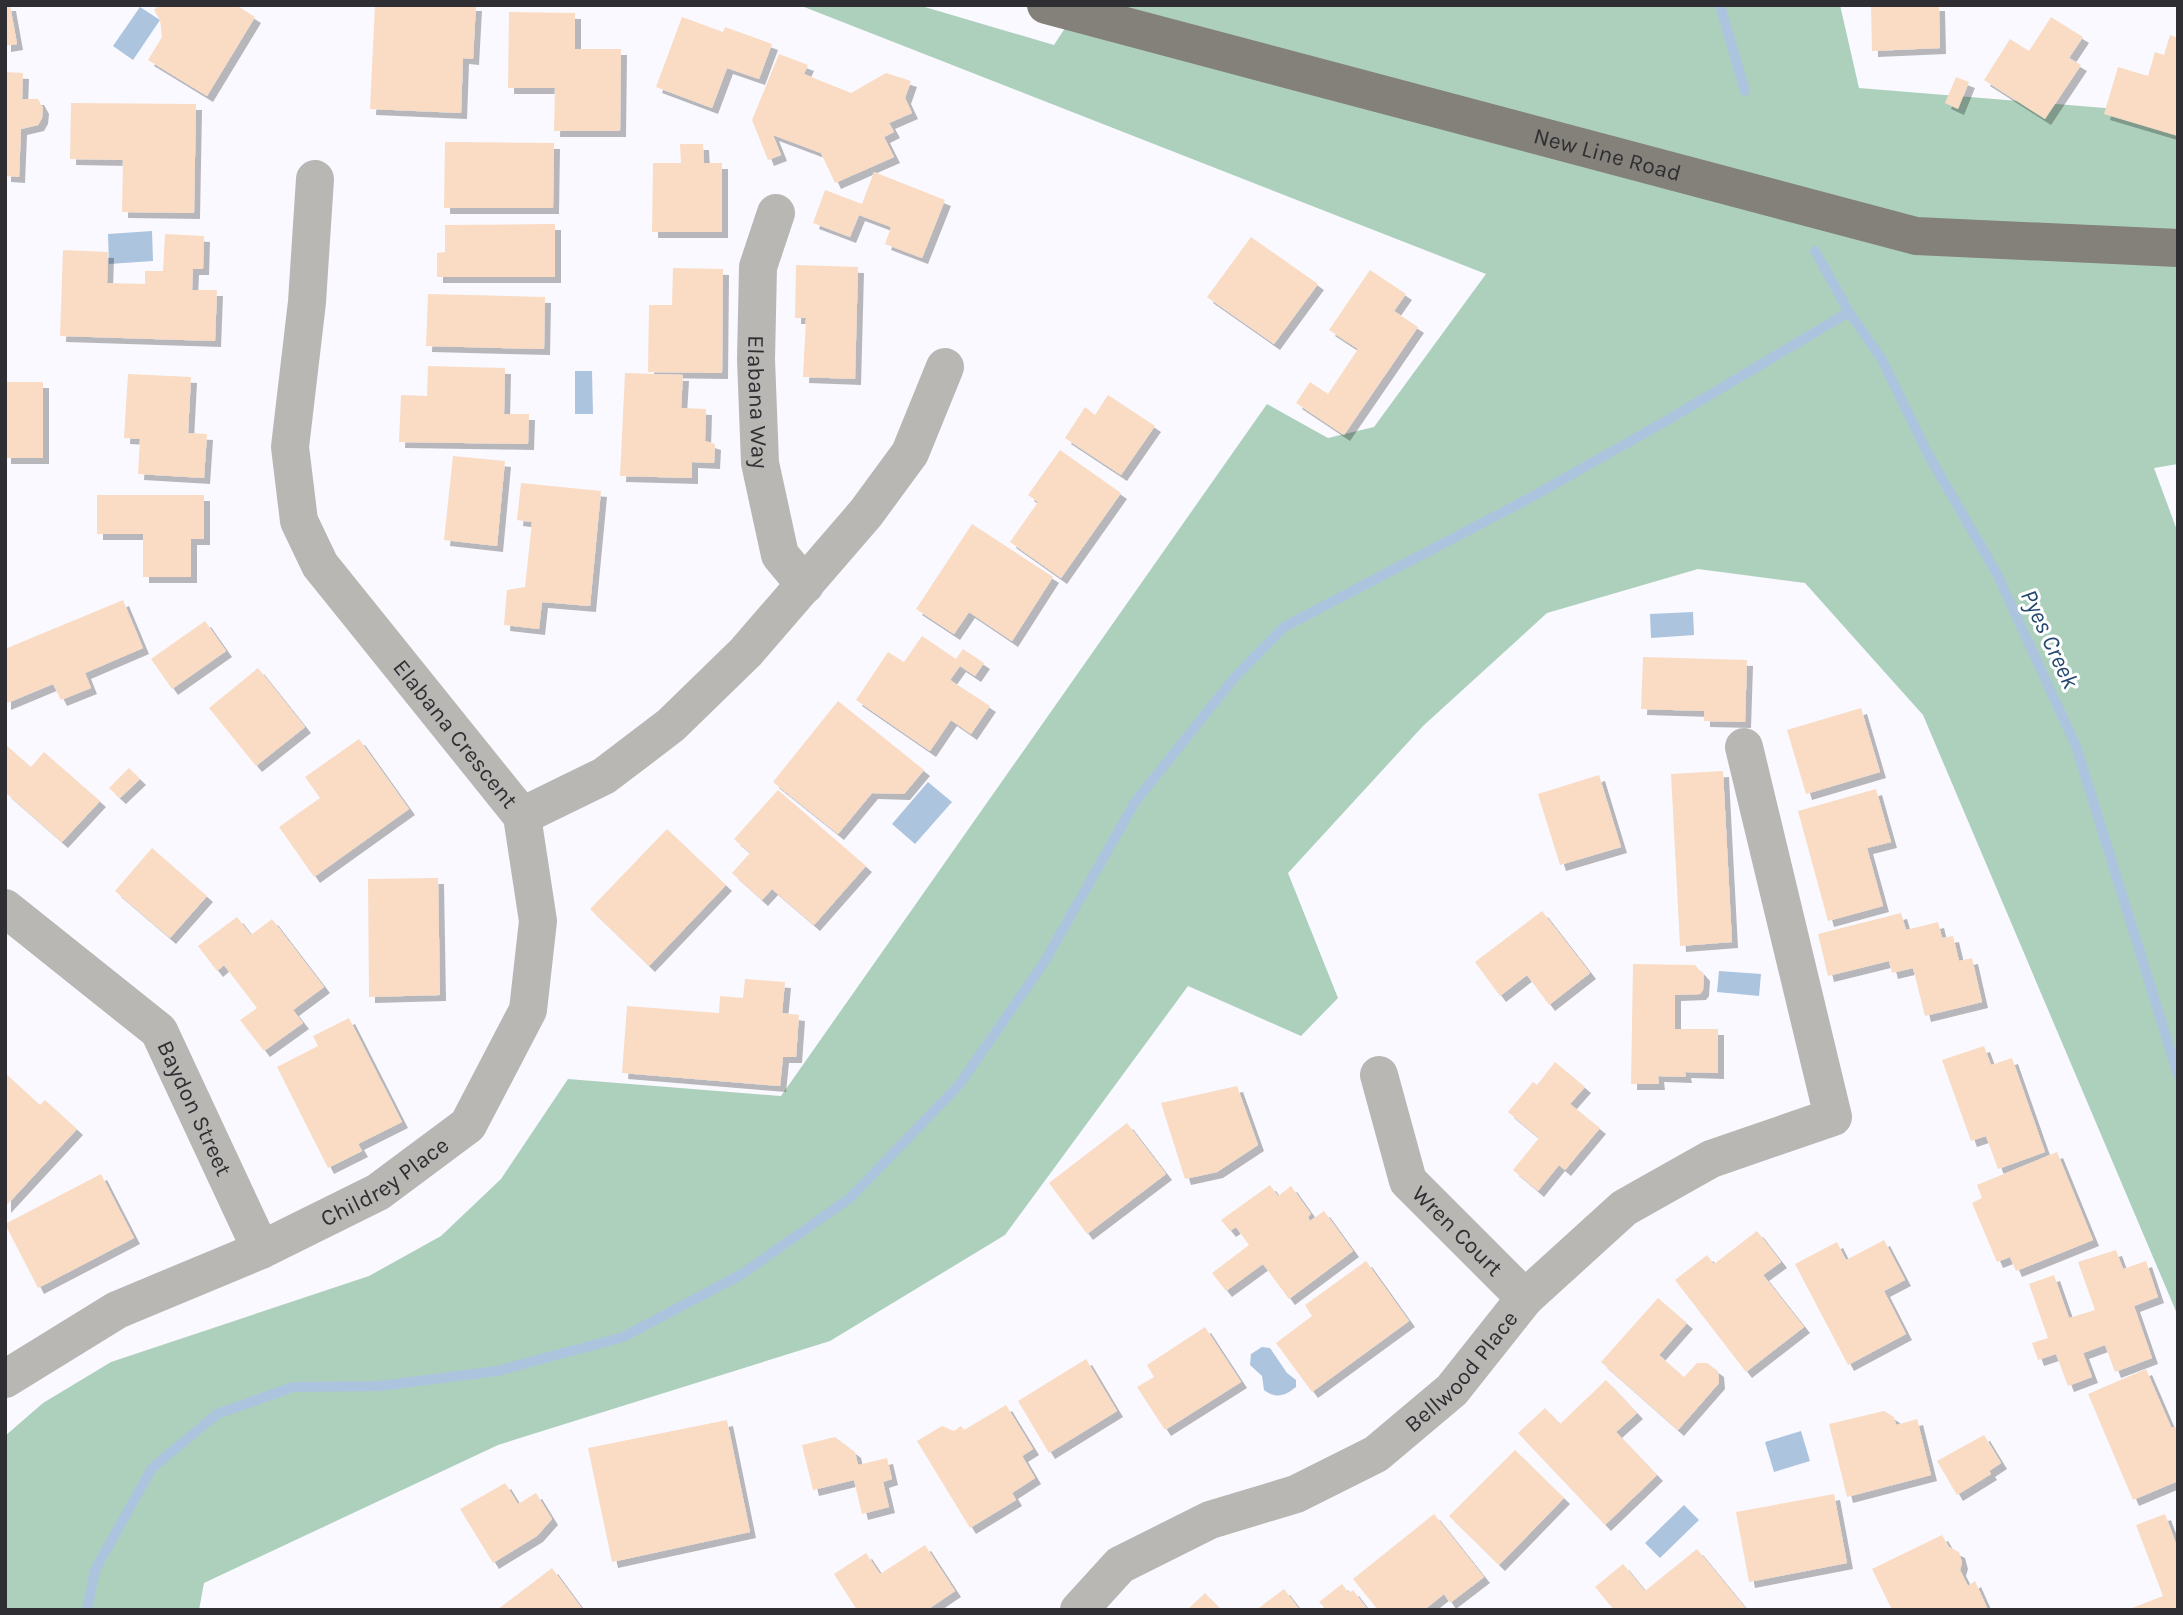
<svg xmlns="http://www.w3.org/2000/svg" width="2183" height="1615" font-family="Karla,sans-serif">
<style>
.forest{fill:#add0bd}
.water{fill:#adc4df}
.lines{fill:none;stroke-linecap:round;stroke-linejoin:round}
.stream{stroke:#adc4df;stroke-width:10}
.building{fill:#fadcc5;filter:url(#shadow)}
.minor{stroke:#b9b7b4;stroke-width:38}
.major{stroke:#84807a;stroke-width:38}
.labels{text-anchor:middle;stroke-width:6;stroke-linejoin:round;paint-order:stroke}
.street-label{font-size:23px;fill:#2f2f33;stroke:#fff}
.water-label{font-size:24px;font-style:italic;fill:#264a6f;stroke:#fff}
</style>
<defs>
<filter id="shadow"><feDropShadow dx="6" dy="6" stdDeviation="0" flood-color="#0004"/></filter>
</defs>
<rect width="100%" height="100%" fill="#f9f9ff"/>
<path class="forest" d="M799,5h119l136,40 26,-40h760l19,83 319,26v350l-24,4 24,65v783l-255,-601 -118,-132 -107,-14 -151,44 -124,113 -135,147 50,125 -37,38 -113,-50 -183,249 -175,106 -332,104 -294,138 -5,27h-194v-174l38,-33 68,-41 258,-86 72,-40 60,-57 67,-100 213,17 486,-692 61,34 46,-11 112,-153z"/>
<path class="water" d="M140,7l20,13 -27,40 -20,-14z
M152,231l1,30 -44,3 -1,-30z
M575,371h17l1,43h-18z
M1693,612l1,23 -43,3 -1,-24z
M928,782l24,20 -37,42 -23,-20z
M1719,971l42,3 -2,22 -42,-4z
M1262,1347l8,1 17,25 9,7v7c-11,9 -20,12 -32,3l-2,-14 -12,-11 1,-11z
M1801,1431l9,30 -36,11 -9,-30z
M1684,1505l15,15 -39,38 -15,-15z"/>
<g class="lines">
<path class="stream" d="M1720,5l25,86
M1815,251l34,61 32,46 48,98 68,118 79,172 102,329
M87,1610l8,-40 57,-102 65,-54 76,-27 86,-1 118,-15 126,-34 119,-63 108,-76 109,-113 86,-124 90,-159 99,-124 50,-51 242,-127 140,-79 183,-109"/>
</g>
<path class="building" d="M5,5h5l7,39 -12,2z
M159,5h77l19,12 -48,79 -59,-36 14,-23 -2,-17 -6,-10z
M375,5h101l-3,54 -10,-1 -2,55 -91,-4z
M1871,5h68l1,43 -68,3z
M509,12l66,1v36h46l-1,82h-66l1,-43h-47z
M682,17l41,15 2,-5 47,17 -13,35 -32,-11 -15,40 -56,-21z
M2051,17l32,20 -14,21 12,7 -36,54 -61,-39 26,-41 19,12z
M2170,35l8,3v98l-74,-22 14,-47 30,9 7,-24 9,3z
M779,54l29,11 -4,9 47,19 35,-20 25,8 -6,17 7,15 -23,10 5,9 -10,5 10,20 -59,26 -14,-30 -48,-18 8,20 -13,5 -16,-40z
M5,72l18,1 -1,26h16l5,9 -1,10 -4,7 -17,4 -2,48 -14,-1z
M1956,77l13,5 -11,27 -13,-6z
M71,103l125,1 -2,109 -72,-1 1,-52 -53,-1z
M445,142l109,1 -1,65h-109z
M680,144h23l1,19h18v69h-70l1,-69h28z
M874,172l71,28 -23,58 -37,-14 6,-17 -32,-12 -9,22 -37,-14 12,-33 37,14z
M555,224v53h-118v-24l8,-1v-27z
M165,234l39,2 -1,33h-10l-1,21h25l-2,51 -155,-5 3,-86 45,2 -1,31 38,1v-13h18z
M1251,237l67,47 -44,60 -67,-47z
M796,265l62,2 -3,112 -52,-2 3,-59h-11z
M673,268l50,1 -1,104 -74,-1 1,-67h23z
M1370,270l36,24 -12,17 24,16 -74,108 -48,-32 14,-21 18,12 30,-45 -29,-19z
M428,294l117,3 -1,52 -118,-3z
M428,366l77,2 -1,46h25l-1,30 -129,-2 2,-47 26,1z
M625,373l58,2 -2,33 25,1 -1,32 10,3 -1,19 -22,-1v16l-72,-2z
M128,374l63,3 -3,56 19,1 -3,44 -66,-4 2,-35 -16,-1z
M5,382h38v76h-38z
M1108,395l47,31 -34,49 -56,-37 20,-31 10,8z
M1060,450l61,43 -60,85 -51,-36 28,-40 -10,-7z
M453,456l52,5 -8,85 -53,-6z
M521,483l80,8 -11,115 -48,-4 -3,27 -35,-4 3,-35 18,-3 7,-65 -15,-2z
M97,495h107v44h-13v38h-48v-43h-46z
M972,524l81,53 -41,64 -43,-29 -15,22 -38,-25z
M123,600l20,48 -58,25 6,15 -30,12 -8,-16 -48,20v-55z
M205,621l21,30 -54,38 -21,-30z
M922,636l34,23 7,-10 21,14 -9,13 -15,-10 -10,14 40,26 -19,28 -20,-14 -21,31 -74,-51 32,-48 16,10z
M1643,657l104,3 -2,62 -41,-1v-10l-63,-2z
M258,668l47,59 -49,39 -47,-58z
M838,701l86,69 -20,24 -32,-1 -34,41 -65,-52z
M1861,708l19,64 -74,22 -19,-64z
M359,739l50,70 -95,68 -35,-50 41,-29 -15,-21z
M5,744l26,23 13,-15 56,49 -38,41 -57,-50z
M129,768l11,11 -20,19 -11,-10z
M1723,771l9,171 -52,4 -9,-172z
M1599,775l22,72 -61,18 -22,-71z
M1876,789l15,53 -24,6 16,58 -55,15 -30,-110z
M778,790l88,76 -52,59 -42,-36 -10,11 -30,-27 18,-20 -16,-14z
M667,829l59,56 -77,81 -59,-57z
M152,848l55,48 -37,42 -55,-47z
M438,878l2,117 -71,2 -1,-118z
M1542,911l48,62 -41,32 -22,-30 -27,21 -25,-34z
M1901,913l5,17 32,-8 4,16 11,-2 6,25 13,-3 10,44 -57,14 -12,-48 -21,5 -3,-12 -61,15 -10,-42z
M237,917l14,18 21,-16 52,68 -31,23 10,13 -39,28 -24,-31 17,-12 -33,-43 -7,6 -19,-25z
M1633,964l62,1 9,10 -1,15 -3,4 -25,1v34h43v44l-33,-1 1,5 -28,-1 1,8h-28z
M745,979l40,3 -3,31 17,2 -3,42h-13l-3,29 -158,-13 5,-67 92,7 1,-17 23,2z
M349,1018l53,104 -44,22 4,7 -34,17 -51,-101 41,-21 -5,-10z
M1984,1046l7,19 21,-7 33,94 -47,17 -12,-33 -15,5 -29,-81z
M1555,1062l30,25 -15,17 30,24 -35,42 -6,-5 -21,26 -25,-21 26,-32 -31,-26 25,-30 4,3z
M5,1073l35,32 5,-5 32,29 -72,78z
M1237,1086l21,59 -41,27 -32,7 -24,-76z
M1127,1123l39,51 -79,60 -38,-51z
M2057,1152l36,88 -77,31 -6,-14 -13,5 -25,-59 10,-5 -5,-13z
M101,1174l33,64 -96,50 -33,-64z
M1270,1185l8,11 13,-10 20,28 -3,3 2,4 14,-10 29,40 -64,48 -26,-35 -37,27 -14,-18 37,-28 -13,-18 -6,4 -9,-11z
M1757,1231l24,31 -18,13 41,52 -58,45 -71,-92 32,-25 7,9z
M1884,1240l21,40 -21,11 22,43 -58,31 -53,-101 42,-22 9,18z
M2116,1250l7,19 23,-8 12,36 -24,9 18,52 -37,14 -10,-27 -22,8 9,24 -24,9 -12,-32 -18,6 -6,-17 16,-5 -19,-54 25,-9 15,43 26,-8 -17,-48z
M1366,1261l43,60 -97,71 -36,-49 36,-27 -7,-11z
M1658,1298l29,25 -28,32 25,22 13,-14h10l11,8 1,12 -41,47 -77,-68z
M1205,1327l36,55 -76,48 -28,-43 17,-10 -7,-12z
M1086,1359l31,52 -68,42 -31,-52z
M2146,1369l25,58 7,1v53l-45,19 -45,-106z
M1606,1380l31,33 -21,19 41,43 -52,50 -87,-92 27,-25 15,16z
M1006,1405l27,44 -11,7 13,22 -23,15 4,7 -46,28 -53,-87 25,-15 12,5 7,-5 3,4z
M1884,1411l10,6 2,8 21,-6 14,56 -84,22 -18,-73z
M727,1420l23,112 -138,30 -24,-114z
M1984,1435l17,28 -12,8 2,3 -34,21 -20,-34z
M835,1437l20,15 3,13 29,-7 5,21 -9,3 6,25 -27,7 -8,-34 -41,10 -11,-45z
M1515,1450l49,48 -65,67 -50,-49z
M505,1483l13,21 18,-11 16,26 -15,17 -44,27 -33,-54z
M1834,1494l13,69 -98,19 -13,-70z
M1434,1514l50,63 -34,26 -6,-9 -20,16h-46l-25,-31z
M2165,1514l13,35v61h-51l36,-14 -27,-71z
M1942,1535l7,12 10,5 3,11 -2,7 8,16 7,-5 13,29h-96l-20,-41z
M925,1545l30,46 -28,19h-70l-23,-36 32,-21 14,21z
M1697,1549l50,61h-133l-19,-23 28,-23 22,27z
M552,1568l31,42h-86z
M1342,1584l7,9 4,-3 15,20h-47l3,-3 -5,-5z
M1284,1589l16,21h-44z
M1205,1593l16,17h-34z"/>
<g class="lines">
<g class="minor">
<path id="s1" d="M315,179l-8,123 -17,145 9,74 21,44 202,251 82,-40 67,-51 75,-73 120,-139 44,-60 35,-86"/>
<path id="s2" d="M776,213l-18,54 -2,92 4,104 20,92 25,30"/>
<path id="s3" d="M5,908l154,123 102,219"/>
<path id="s4" d="M1379,1075l29,106 117,117"/>
<path id="s5" d="M5,1379l112,-69 144,-60 117,-58 90,-67 60,-115 10,-89 -16,-105"/>
<path id="s6" d="M1079,1610l41,-45 90,-45 86,-26 80,-40 76,-64 73,-92 99,-90 87,-49 122,-42 -89,-370"/>
</g>
<path class="major" id="s7" d="M1046,5l870,231 262,12"/>
</g>
<g class="labels">
<g class="street-label">
<text dy="8" stroke="none"><textPath href="#s7" startOffset="581">New Line Road</textPath></text>
<text dy="8" stroke="none"><textPath href="#s2" startOffset="192">Elabana Way</textPath></text>
<text dy="8" stroke="none"><textPath href="#s1" startOffset="609">Elabana Crescent</textPath></text>
<text dy="8" stroke="none"><textPath href="#s3" startOffset="282">Baydon Street</textPath></text>
<text dy="8" stroke="none"><textPath href="#s5" startOffset="429">Childrey Place</textPath></text>
<text dy="8" stroke="none"><textPath href="#s4" startOffset="180">Wren Court</textPath></text>
<text dy="8" stroke="none"><textPath href="#s6" startOffset="460">Bellwood Place</textPath></text>
</g>
<g class="water-label">
<text transform="translate(2050 639) rotate(65)" y="8">Pyes Creek</text>
</g>
</g>
<rect width="2183" height="1615" fill="none" stroke="#2f2f33" stroke-width="14"/>
</svg>
